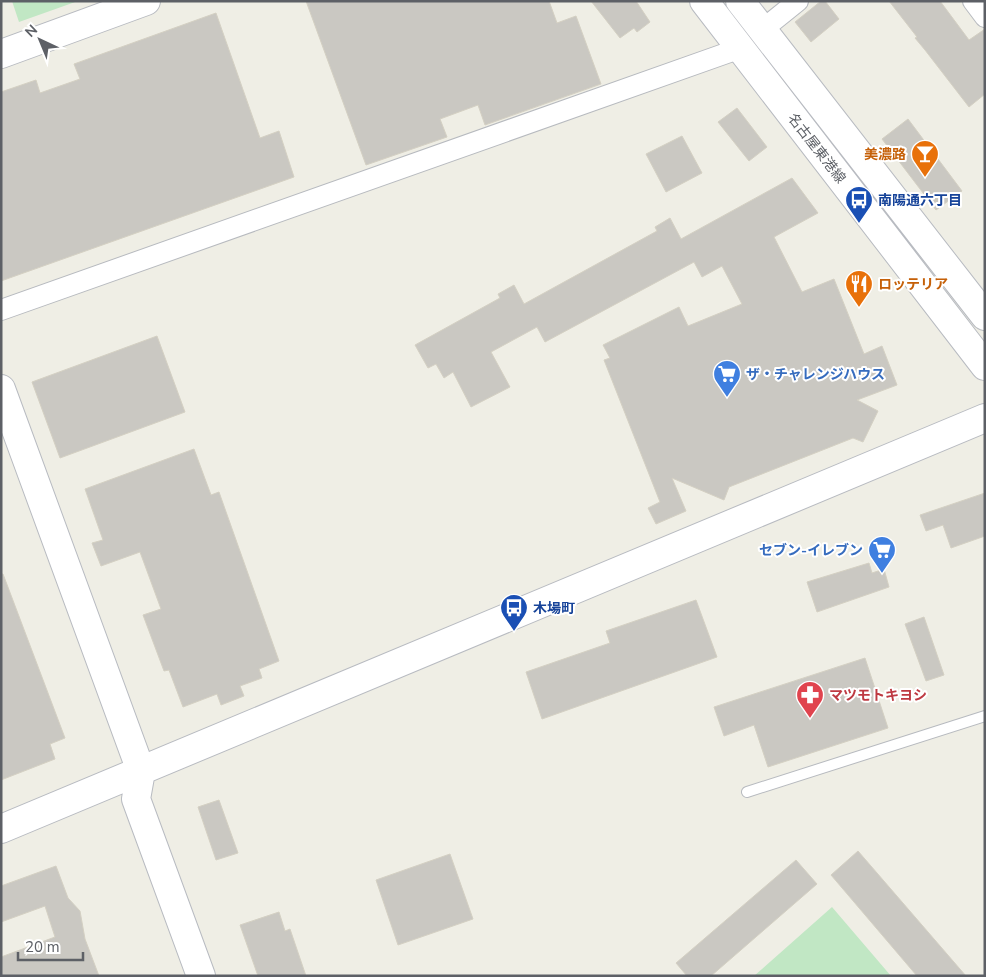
<svg xmlns="http://www.w3.org/2000/svg" width="986" height="977" font-family="'Nunito Sans','Noto Sans JP',sans-serif">
<style>
.green{fill:#c1e7c4}
.building{fill:#cac8c2;stroke:#d4d0c3}
.lines{fill:none;stroke-linecap:round;stroke-linejoin:round}
.lane-casing{stroke:#b7babf;stroke-width:12}
.street-casing{stroke:#b7babf;stroke-width:22}
.secondary-casing{stroke:#b8bbc1;stroke-width:30}
.lane{stroke:#fff;stroke-width:10}
.street{stroke:#fff;stroke-width:20}
.secondary{stroke:#fff;stroke-width:28}
.labels{text-anchor:middle;stroke-width:4;stroke-linejoin:round;paint-order:stroke}
.street-label{font-size:14px;fill:#5d6066;stroke:#fff}
.food-label{font-size:14px;font-weight:bold;fill:#c56008;stroke:#fff;text-anchor:end}
.transit-label{font-size:14px;font-weight:bold;fill:#164399;stroke:#fff;text-anchor:start}
.shop-label{font-size:14px;font-weight:bold;fill:#366cbe;stroke:#fff;text-anchor:start}
.health-label{font-size:14px;font-weight:bold;fill:#be3a42;stroke:#fff;text-anchor:start}
</style>
<rect width="100%" height="100%" fill="#efeee5"/>
<path class="green" d="M12,1h66l-59,21z
M832,907l59,69h-137z"/>
<path class="building" d="M306,1h243l8,22 19,-7 25,68 -116,41 -7,-20 -38,14 7,18 -81,28z
M591,1h45l14,21 -13,10 -3,-4 -14,10z
M821,1h4l14,18 -28,23 -16,-20z
M889,1h51l29,39 16,-11v65l-16,13 -44,-57 -10,-12 2,-1z
M216,13l44,125 19,-7 15,46 -293,104v-189l35,-12 4,13 40,-14 -6,-15z
M737,108l30,39 -18,14 -31,-39z
M908,119l54,72 -26,19 -54,-71z
M682,136l20,37 -36,19 -20,-38z
M792,178l26,35 -44,24 28,55 32,-13 30,75 18,-8 15,39 -40,15 21,11 -15,31 -10,-4 -124,49 -5,13 -52,-22 14,33 -30,13 -8,-16 12,-6 -56,-142 6,-2 -7,-13 76,-38 9,19 54,-22 -20,-38 -20,11 -8,-15 -149,80 -8,-15 -46,25 19,35 -39,20 -18,-35 -9,6 -8,-14 -8,4 -13,-23 85,-47 -2,-4 16,-9 10,19 133,-73 -2,-4 15,-9 11,21z
M157,336l28,76 -125,46 -28,-76z
M194,449l17,46 8,-3 60,169 -20,8 3,9 -22,8 4,10 -23,9 -4,-11 -34,13 -14,-37 -5,1 -21,-56 18,-6 -21,-57 -39,14 -9,-23 11,-3 -18,-51z
M985,493v43l-34,12 -8,-23 -17,6 -6,-16z
M869,563l3,10 12,-4 5,18 -72,25 -10,-30z
M1,574h2l62,164 -15,6 5,15 -54,21z
M696,600l21,57 -175,62 -16,-47 84,-29 -4,-12z
M924,617l20,58 -18,6 -21,-57z
M865,658l23,70 -120,39 -14,-42 -30,11 -10,-29z
M219,800l19,53 -22,7 -18,-53z
M858,851l108,125h-49l-86,-101z
M450,854l23,65 -75,26 -22,-65z
M796,860l21,24 -106,92h-24l-11,-13z
M56,866l12,32 12,13 5,28 14,37h-98v-19l54,-20 -10,-31 -44,16v-36z
M279,912l6,19 5,-2 16,47h-48l-18,-51z"/>
<g class="lines">
<defs>
<path id="lane" d="M747,792l238,-76"/>
<path id="street" d="M973,1l12,16
M762,30l36,-29
M1,310l740,-262"/>
<path id="secondary" d="M704,1l281,365
M740,1l245,315
M1,54l145,-53
M1,389l140,382 -5,28 65,177
M1,829l984,-411"/>
</defs>
<use href="#lane" class="lane-casing"/>
<use href="#street" class="street-casing"/>
<use href="#secondary" class="secondary-casing"/>
<use href="#lane" class="lane"/>
<use href="#street" class="street"/>
<use href="#secondary" class="secondary"/>
</g>
<defs>
<symbol id="bar-pin" viewBox="-11 -11 22 30"><path d="M0 17L-7.5 6A9.5 9.5 0 1 1 7.5 6Z" fill="#e8710a" stroke="#fff"/><path d="M-6-5H6L.8 .8V4.5H3.5V6h-7V4.5H-.8V.8Z" fill="#fff"/></symbol>
<symbol id="bus-pin" viewBox="-11 -11 22 30"><path d="M0 17L-7.5 6A9.5 9.5 0 1 1 7.5 6Z" fill="#1a4fb4" stroke="#fff"/><path d="M-5-6H5V4H4V6H2V4H-2V6H-4V4H-5ZM-3.5-4V0h7V-4ZM-3.5 1.2v1.5H-2V1.2ZM2 1.2v1.5H3.5V1.2Z" fill="#fff"/></symbol>
<symbol id="restaurant-pin" viewBox="-11 -11 22 30"><path d="M0 17L-7.5 6A9.5 9.5 0 1 1 7.5 6Z" fill="#e8710a" stroke="#fff"/><path d="M-5-6h1v4h1v-4h1v4h1v-4h1v5L-1.5 .5V6h-2V.5L-5-1ZM5-6V6H3V1.5H1.5Q1.5-4 5-6Z" fill="#fff"/></symbol>
<symbol id="supermarket-pin" viewBox="-11 -11 22 30"><path d="M0 17L-7.5 6A9.5 9.5 0 1 1 7.5 6Z" fill="#3f7fe0" stroke="#fff"/><path d="M-6-5.5h2.5l.6 2H6L4.5 2H-2.5L-4.4-4H-6ZM-1.5 3.2a1.3 1.3 0 1 0 .1 0ZM3 3.2a1.3 1.3 0 1 0 .1 0Z" fill="#fff"/></symbol>
<symbol id="pharmacy-pin" viewBox="-11 -11 22 30"><path d="M0 17L-7.5 6A9.5 9.5 0 1 1 7.5 6Z" fill="#e0444e" stroke="#fff"/><path d="M-2-6h4v4h4v4h-4v4h-4v-4h-4v-4h4Z" fill="#fff"/></symbol>
</defs>
<g fill-rule="evenodd">
<use href="#bar-pin" x="909" y="138" width="32" height="43"/>
<use href="#bus-pin" x="843" y="184" width="32" height="43"/>
<use href="#restaurant-pin" x="843" y="268" width="32" height="43"/>
<use href="#supermarket-pin" x="711" y="358" width="32" height="43"/>
<use href="#supermarket-pin" x="866" y="534" width="32" height="43"/>
<use href="#bus-pin" x="498" y="592" width="32" height="43"/>
<use href="#pharmacy-pin" x="794" y="679" width="32" height="43"/>
</g>
<g class="labels">
<g class="street-label">
<text transform="translate(817 148) rotate(52)" y="5">名古屋東港線</text>
</g>
<g class="food-label">
<text x="906" y="159">美濃路</text>
<text x="878" y="289" text-anchor="start">ロッテリア</text>
</g>
<g class="transit-label">
<text x="878" y="205">南陽通六丁目</text>
<text x="533" y="613">木場町</text>
</g>
<g class="shop-label">
<text x="746" y="379">ザ・チャレンジハウス</text>
<text x="863" y="555" text-anchor="end">セブン-イレブン</text>
</g>
<g class="health-label">
<text x="829" y="700">マツモトキヨシ</text>
</g>
</g>
<rect width="986" height="977" fill="none" stroke="#5d6066" stroke-width="5"/>
<g transform="translate(40 40) rotate(316)" stroke="#ffffff" stroke-width="4" paint-order="stroke">
<path d="M0-4L9 19L0 12L-9 19Z" fill="#5d6066"/>
<text y="-8" font-size="14" font-weight="bold" text-anchor="middle" fill="#5d6066">N</text>
</g>
<path d="M18 952v8h65v-8" fill="none" stroke="#5d6066" stroke-width="2.5"/>
<text x="25" y="952" font-size="15" fill="#5d6066" stroke="#ffffff" stroke-width="4" paint-order="stroke">20 m</text>
</svg>
